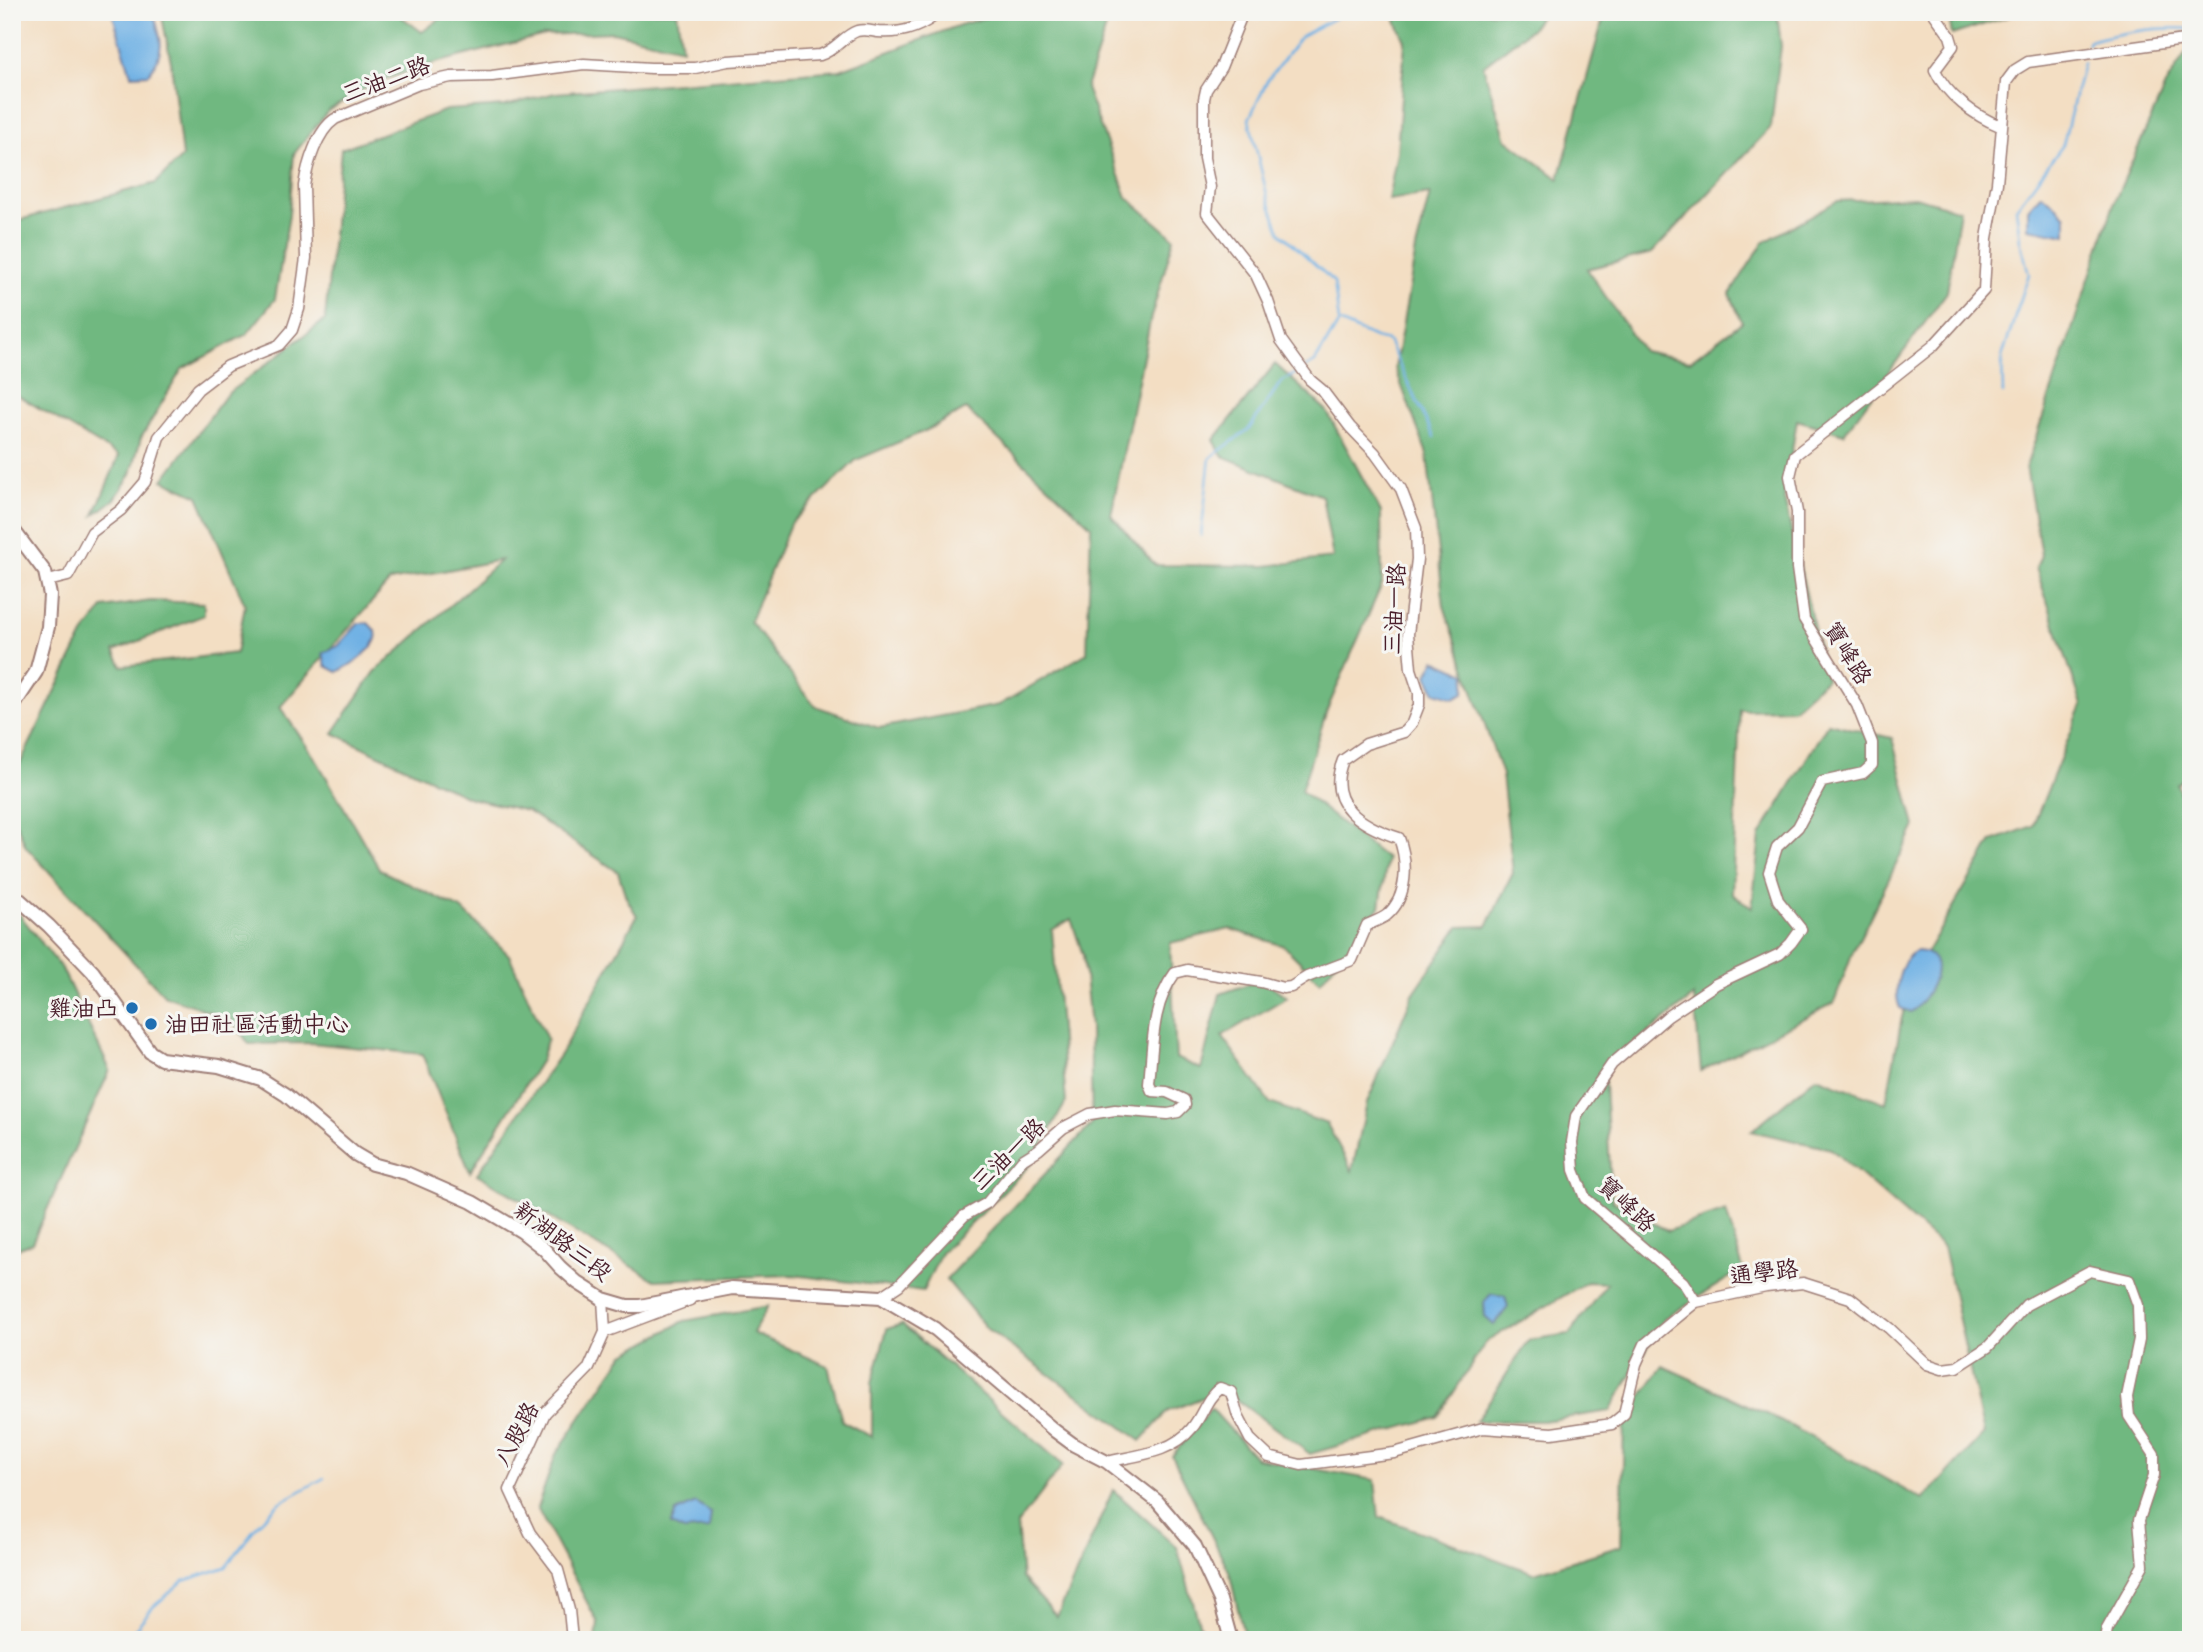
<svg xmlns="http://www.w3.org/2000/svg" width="2203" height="1652" font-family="'Patrick Hand','LXGW WenKai TC',sans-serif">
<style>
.forest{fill:#6fb880;stroke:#5c6c56;stroke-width:2;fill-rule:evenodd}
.water{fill:#70b1e4;stroke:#5d6888;stroke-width:2}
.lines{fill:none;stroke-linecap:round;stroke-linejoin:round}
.stream{stroke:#70b1e4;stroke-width:2.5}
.minor-casing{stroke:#9e7e77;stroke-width:13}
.tertiary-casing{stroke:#9e7e77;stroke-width:16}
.minor{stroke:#fff;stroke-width:10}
.tertiary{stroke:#fff;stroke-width:12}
.poi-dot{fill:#1f6fb2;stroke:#f6f6f2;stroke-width:2.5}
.labels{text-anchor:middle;stroke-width:6;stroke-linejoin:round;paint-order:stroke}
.street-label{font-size:23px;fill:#4a1f2b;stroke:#f6f6f2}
.poi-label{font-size:23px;fill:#4a1f2b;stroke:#f6f6f2;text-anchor:end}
</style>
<rect width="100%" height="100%" fill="#f6f6f2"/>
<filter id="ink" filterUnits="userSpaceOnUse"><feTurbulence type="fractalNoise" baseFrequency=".0143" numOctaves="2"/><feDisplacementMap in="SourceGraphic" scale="14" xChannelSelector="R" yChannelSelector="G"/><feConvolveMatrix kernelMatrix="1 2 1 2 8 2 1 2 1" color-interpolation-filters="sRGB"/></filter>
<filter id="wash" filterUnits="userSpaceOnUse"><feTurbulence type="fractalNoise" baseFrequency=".00686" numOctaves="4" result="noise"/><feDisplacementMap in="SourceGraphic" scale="28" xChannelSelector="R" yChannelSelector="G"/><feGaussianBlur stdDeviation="1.57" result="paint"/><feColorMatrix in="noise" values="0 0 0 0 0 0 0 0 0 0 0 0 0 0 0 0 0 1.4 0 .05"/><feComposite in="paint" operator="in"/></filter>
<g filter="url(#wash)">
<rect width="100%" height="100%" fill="#f3dec3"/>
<path class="forest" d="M161,12h234l27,20 27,-20h228l5,36 -69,-16 -68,3 -106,27 -63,20 -48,29 -34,43 -5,61 -14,84 -28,35 -65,35 -41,69 -10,36 -16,25 -21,16 25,-59 -107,-64v-170l144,-39 26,-26 -11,-95z
M1004,12h107l-25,76 41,109 47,41 -23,79 -40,198 44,50 110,1 68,-8 -11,-62 -100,-40 -8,-16 61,-76 51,46 55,102 1,72 -55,126 -26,81 86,68 -7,48 -60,75 -36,-36 -54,-17 -60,14 6,115 25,11 19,-75 42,-15 25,18 -65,39 48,67 57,21 25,47 15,-68 46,-109 46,-67 28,-1 26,-53 -11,-98 -58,-169 -17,-152 -32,-86 21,-119 14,-55 -42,6 9,-48 8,-111 -13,-29h151l-11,16 -49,38 23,73 53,40 46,-167h172l4,34 -10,81 -119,126 -65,16 56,82 47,10 52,-39 -12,-28 33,-51 74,-42 78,-4 45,13 -13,82 -103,142 -47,-14 -13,79 42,180 -33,30 -53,1 -8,184 20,13 8,-71 68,-113 64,15 23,88 -63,128 -18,49 -133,68 -7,-75 -90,73 8,132 56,30 58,-20 17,58 -78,49 -55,93 -67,10h-67l53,-81 40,-6 38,-51 -20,-1 -101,60 -48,75 -128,37 -87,-64 -55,21 -27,30 -154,-112 -41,-50 146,-155 -2,-97 -7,-72 -12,-36 -19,11 14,172 -35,62 -90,89 -18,38 -130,-16 -138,5 -178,-106 84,-121 76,-137 -11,-19 -8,-25 -91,-61 -57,-13 -137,-65 42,-61 126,-112 -111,21 -110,126 37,54 63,109 83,40 46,45 38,84 -6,21 -71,112 -48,-118 -111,-11 -62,1 -18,-25 -66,-23 -139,-149 -14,-34v-33l71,-145 20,-27 48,-7 53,2v12l-90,36 8,15 114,-13 9,-48 -47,-109 -35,-16 64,-86 98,-74 16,-171 105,-39 59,-4 50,-13 285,-23 120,-45zM966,409l125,117 -4,127 -88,52 -120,23 -64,-22 -65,-85 40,-97 66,-64 69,-29z
M1948,12h74l-70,23z
M2191,45v727l-14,12 14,38v818h-946l-16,-69 -57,-115 39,-48 45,50 119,22 4,37 155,56 87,-27 3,-126 39,-54 119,55 141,79 61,-66 -41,-187 -112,-98 -80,-18 65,-54 70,26 16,-86 16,-50 74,-126 41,-15 49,-121 -46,-137 5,-13 -15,-88 90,-269 50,-114z
M12,905l50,64 48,101 -78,173 -20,8z
M768,1306l-15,27 75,33 14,55 30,16v-54l15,-54 15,-5 161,141 -46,60 5,53 35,39 56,-127 64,57 27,93h-608l2,-17 -61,-115 19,-54 68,-100 60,-33z"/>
<path class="water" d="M112,12h41c9,28 13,37 -4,62l-18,1z
M2041,194l10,7 15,15v19l-38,-7v-19z
M359,623h9c1,1 7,7 8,9 5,15 -28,35 -39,40l-11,-6 -3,-13 15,-7z
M1435,660l31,14 -2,19 -10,5 -19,-6 -8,-17z
M1916,951c38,2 13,48 -5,61l-11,-4c-7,-15 -1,-49 16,-57z
M1491,1294l14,2 3,11 -14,18 -9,-8 -1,-15z
M696,1503l15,10 -2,16 -25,2 -13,-6 5,-13z"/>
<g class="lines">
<path class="stream" d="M2088,44l1,-3c34,-9 67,-15 102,-12
M1339,322l36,16 13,3 46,96
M1306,367l9,-5 24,-40 -5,-40 -54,-50 -12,-33 -19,-80 18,-38 34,-45 45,-24
M2003,394l-1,-37 27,-83 -9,-34 -4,-32 47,-63 20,-82
M1201,536l9,-78 39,-29 32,-47 19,-11
M126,1640l27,-33 30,-26 43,-14 32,-43 21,-21 45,-25"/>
</g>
</g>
<g filter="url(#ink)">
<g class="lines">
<defs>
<path id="minor" d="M1933,12l17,24 3,10 -18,24c11,25 40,46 65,56
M48,581l20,-5 24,-44 29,-22 24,-28 14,-45 39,-48 30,-23 51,-21 13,-15 7,-21 7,-51 -2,-72c3,-21 13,-55 31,-67l84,-35 32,-7 41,-1 92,-12 67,4h44l33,-7 92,-6c16,-5 23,-19 37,-24 7,-2 14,0 21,1 24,2 43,-4 61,-20
M881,1297l18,-12 65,-69 23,-13 35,-43 16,-10 25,-22 27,-14 25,-4 53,4 10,-2 7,-7 -1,-5 -17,-8 -15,-1 -3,-7c4,-38 2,-79 26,-111l12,-3 74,12 22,6 8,-1 16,-10 45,-17 15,-35c6,-3 15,-6 20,-10 21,-18 21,-53 12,-77 -37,-12 -74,-33 -56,-78l23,-16 38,-12 8,-9 7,-18v-12l-8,-24 -3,-35 9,-75 -1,-31 -15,-39 -26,-36 -25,-26 -28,-37 -12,-10 -29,-40 -13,-39 -12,-26 -49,-62 3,-26 -6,-29v-59l2,-9 15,-23 22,-55
M1696,1302l-13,-20 -98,-84 -11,-28 -2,-28 4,-26 36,-52 56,-48 48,-32 64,-30 11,-11 10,-14 -23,-29 -9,-28 8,-25 21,-20 24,-45 41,-9 9,-8v-22l-15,-38 -53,-86 -7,-51v-56l-7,-36 5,-21 138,-109 51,-56 3,-52 10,-55 9,-101 9,-12 13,-8 163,-23
M605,1332l85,-32
M1107,1462c30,-7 65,-9 85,-34 11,-13 14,-30 28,-40l11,4 7,24 12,23 19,18 32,8 93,-12 89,-25 69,5 60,-9 12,-10 12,-50 9,-20 51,-42 70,-15 37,-4 47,15 39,30 38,36 15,5 15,-2 31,-20 38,-42 64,-34 39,9 9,25 1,34 -12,58 2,19 25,38v21l-15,45 4,45 -36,64 -2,11
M572,1640l-3,-30 -11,-40 -28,-37 -20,-43 35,-77 44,-45 16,-36 -2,-33"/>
<path id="tertiary" d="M12,528l33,44 5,23 -2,32 -12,45 -24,36
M12,893l37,33 44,46 57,80 11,7 58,7 42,13 25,16 69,59 17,10 34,9 66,29 49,29 23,18 16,18 18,16 25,16 24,7h13l92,-18 149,9 54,32 120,102 19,14 33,17 50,39 38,45 25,54 11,40"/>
</defs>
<use href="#minor" class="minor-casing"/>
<use href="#tertiary" class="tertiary-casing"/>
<use href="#minor" class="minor"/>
<use href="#tertiary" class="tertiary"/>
</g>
</g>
<g class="poi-dot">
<circle cx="132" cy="1008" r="7"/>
<circle cx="151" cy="1024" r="7"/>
</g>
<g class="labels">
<g class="street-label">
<text transform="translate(386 79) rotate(-20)" y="8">三油二路</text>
<text transform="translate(1394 609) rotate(-87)" y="8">三油一路</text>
<text transform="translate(1848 653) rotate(58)" y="8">寶峰路</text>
<text transform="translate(1008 1154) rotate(-44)" y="8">三油一路</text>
<text transform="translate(1627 1204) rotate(43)" y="8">寶峰路</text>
<text transform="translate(563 1241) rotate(37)" y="8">新湖路三段</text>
<text transform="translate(1764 1272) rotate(-7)" y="8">通學路</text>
<text transform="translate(516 1434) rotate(-62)" y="8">八股路</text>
</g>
<g class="poi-label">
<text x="118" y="1016">雞油凸</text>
<text x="165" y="1032" text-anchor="start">油田社區活動中心</text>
</g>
</g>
<rect width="2203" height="1652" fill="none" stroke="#f6f6f2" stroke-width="42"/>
</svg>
